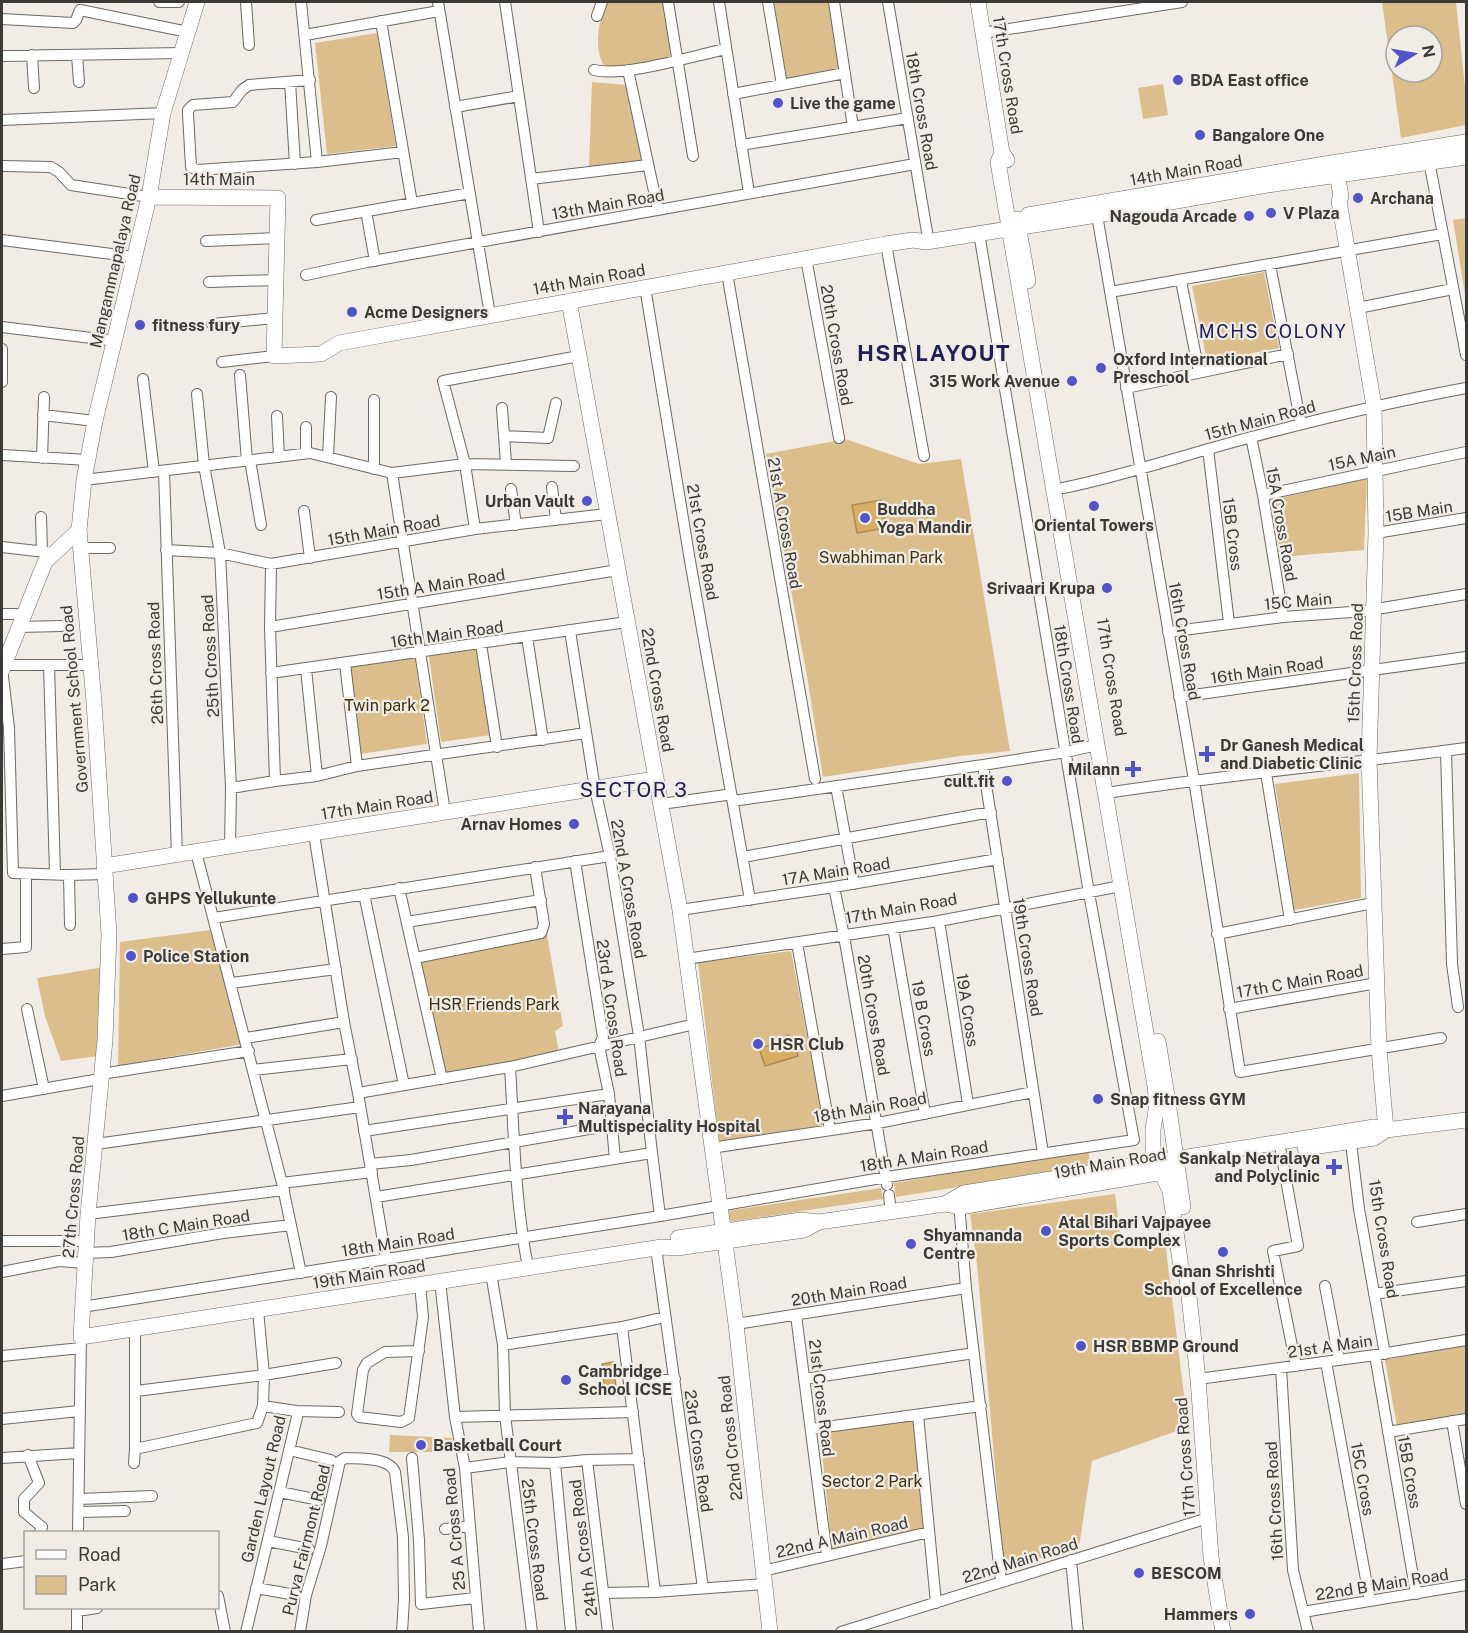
<svg xmlns="http://www.w3.org/2000/svg" width="1468" height="1633" font-family="'Public Sans',sans-serif">
<style>
.green{fill:#dcbe8c;fill-rule:evenodd}
.water{fill:#d8ae65;stroke:#a98b57;stroke-width:1.5}
.lines{fill:none;stroke-linecap:round;stroke-linejoin:round}
.street-casing{stroke:#6d6963;stroke-width:12}
.secondary-casing{stroke:#6d6963;stroke-width:16}
.street{stroke:#fff;stroke-width:10}
.secondary{stroke:#fff;stroke-width:15}
.poi-dot{fill:#5252c9;stroke:#f1ede6;stroke-width:2}
.labels{text-anchor:middle;stroke-width:4.5;stroke-linejoin:round;paint-order:stroke}
.street-label{font-size:16px;fill:#3b3a37;stroke:#f1ede6}
.poi-label{font-size:16px;font-weight:bold;fill:#3b3a37;stroke:#f1ede6;text-anchor:start}
.park-label{font-size:16px;fill:#3f2e0d;stroke:#f1ede6}
.neighbourhood-label{font-size:18px;letter-spacing:1.5px;fill:#202059;stroke:#f1ede6}
.quarter-label{font-size:20px;letter-spacing:1.5px;fill:#202059;stroke:#f1ede6}
.district-label{font-size:22px;font-weight:bold;letter-spacing:1.5px;fill:#202059;stroke:#f1ede6}
</style>
<rect width="100%" height="100%" fill="#f1ede6"/>
<path class="green" d="M607,2h56l9,55 -65,13c-15,-19 -9,-48 0,-68z
M774,2h54l12,67 -53,10z
M1382,2h74l10,94v29l-65,13zM1396,36h36v36h-36z
M377,33l19,113 -69,8 -12,-111z
M592,82l34,3 18,76 -55,6z
M1163,84l5,31 -25,4 -5,-31z
M1466,218v82l-13,-80z
M1264,272l15,76 -72,14 -15,-76z
M845,439l74,25 42,-5 49,292 -50,5 -137,21 -15,-95 -42,-228z
M1367,478l-3,72 -84,7 -8,-57z
M478,649l13,86 -50,7 -12,-86z
M415,657l12,87 -67,10 -13,-88z
M1359,773l2,125 -67,12 -19,-126z
M210,930l33,114 -125,22 2,-124z
M547,935l16,91 -8,5 4,21 -114,23 -27,-121z
M791,951l33,174 -105,16 -21,-179z
M104,967l-6,89 -37,5 -16,-45 -8,-38z
M1088,1150l3,16 -195,31 -2,-14z
M881,1188l2,11 -155,23 -1,-11z
M1115,1194l7,54 43,-7 23,186 -96,34 -13,86 -75,22 -27,-305 -7,-50z
M1466,1345v69l-69,12 -12,-66z
M913,1420l11,110 -92,21 -12,-120z
M390,1435l62,3 1,14h-64z"/>
<path class="water" d="M881,500l5,28 -29,5 -5,-28z
M788,1035l5,5 5,16 -33,10 -6,-18 23,-5v-4z
M613,1362l4,33 -12,1 -3,-32z"/>
<g class="lines">
<defs>
<path id="street" d="M159,2h20
M246,2l3,43
M301,2l16,160
M438,2l52,313
M505,2l34,230
M668,2l25,154
M719,2l30,191
M768,2l14,83
M834,2l19,125
M888,2l39,230
M597,16l5,-14
M2,19l71,4 3,-3 4,-10 108,22
M381,21l31,182
M983,33l199,-31
M305,35l134,-24
M32,55l2,33
M77,55l2,27
M2,56l180,-3
M594,70c32,7 98,-14 132,-21
M628,70l30,140
M310,80l-61,5 -7,5 -9,12 -40,3 -5,5v4l3,53 6,3 120,-8 86,-10
M290,82l5,82
M733,94l112,-21
M455,107l64,-11
M2,120l161,-7
M741,145l167,-27
M1429,161l37,194
M2,166l49,1 8,5 12,13 78,12
M531,179l117,-14
M366,211l9,50
M1097,215l97,565 46,292 201,-34
M316,220l154,-27
M2,240l133,17
M206,241l71,-3
M886,244l38,212
M806,258l33,180
M1270,265l31,159
M727,273l88,506
M306,275l61,-13 548,-98
M1181,281l18,91
M209,282l67,-2
M645,287l45,274 60,339
M1110,292l332,-58
M1358,308l95,-19
M212,324l63,-6
M2,327l114,14
M2,349v33
M222,362l52,-6
M240,375l7,86
M143,379l11,93
M1126,388l162,-34
M197,394l7,71 16,88 11,235 -1,58
M502,408l4,56
M43,415l52,6
M277,416l2,41
M504,436l44,2 8,-35
M1251,437l12,58 20,122
M1208,449l21,174
M306,453v-26
M2,455l86,5
M328,457l3,-60
M42,458l2,-61
M250,460l11,65
M374,469v-69
M164,471l13,384
M392,473l53,339
M84,480l226,-27 82,20 73,-9 109,2
M552,487l4,33
M1063,488c55,-11 109,-29 163,-44 80,-22 159,-41 240,-56
M511,489l5,36
M1263,495l203,-43
M304,511l6,47
M41,517l1,35
M475,529l-10,-65 -22,-83 136,-25
M1376,533l90,-15
M2,547l52,6
M80,548h30
M166,550l54,3 51,11 204,-35 132,-15
M271,564l-1,63 5,154 42,-5 40,-10 229,-33
M2,614h23
M19,627l42,-1
M270,627l348,-57
M570,631l25,158 15,67 29,180 13,117
M1168,632l115,-15 82,-6 101,-17
M527,637l16,103
M481,644l16,103
M345,663l12,103
M4,665h86
M49,665l6,209
M2,668l7,60 4,145 56,2 36,-1
M306,669l11,107
M271,673l356,-51
M1179,697l287,-40
M1446,751l6,213 6,43
M983,765l60,388
M1266,773l24,147
M836,786l18,98
M231,788l44,-7
M1113,792c118,-18 236,-28 353,-44
M733,801l250,-36 83,-13 31,-7
M661,804l65,-9
M314,834l30,188 14,71 28,166
M196,852l86,331 19,90
M743,857l248,-45
M575,861l28,176 -4,9 10,48 6,65
M69,875l1,50
M834,887l10,49 43,249
M399,888l43,191
M364,894l40,191
M680,910l154,-23 164,-28
M214,918l396,-62
M939,921l29,183
M407,922l134,-22
M893,928l32,186
M1217,934l156,-31
M797,943l33,187
M2,949l24,-2v-73
M415,958l126,-25 3,-9 -9,-57
M686,959l253,-38 182,-35
M232,983l104,-14
M27,1009l17,80
M1229,1009l148,-26
M246,1038l98,-16
M510,1067c4,66 5,135 18,200
M253,1070l99,-11
M101,1074l148,-23
M358,1093l152,-26 185,-43
M2,1096l98,-17
M364,1131l245,-37
M1350,1135l9,74 26,145
M96,1144l264,-37
M711,1148l167,-25 155,-31
M1281,1152l17,94 -25,5 23,115
M370,1164l41,-4 201,-35
M282,1183l90,-11
M889,1195l2,18
M376,1197l276,-44 8,63
M959,1203l7,85 35,293
M88,1214l196,-24
M1417,1222l49,-8
M2,1241h84
M656,1248l47,340
M85,1253l26,-1 112,-19 68,-8
M2,1272l57,-11 26,2
M491,1273l12,72 2,70 27,217
M440,1281l15,136 10,51 14,164
M1325,1286l14,74
M1374,1294l92,-13
M82,1307l578,-91 227,-39 247,-37 -45,-247 -110,-660
M796,1315l31,241
M736,1324l230,-36
M622,1327l33,265
M135,1329v120l122,-26 6,-17
M503,1345l119,-18 43,-10
M419,1351l-34,1 -18,11 -4,7 -6,44 2,3 42,5 8,-4 14,-101 -3,-33
M1375,1355l41,239
M2,1356l79,-8
M1326,1362l44,239
M1281,1368l12,202 15,62
M804,1379l170,-26
M1198,1379l177,-24 91,-15
M629,1383l46,-4
M136,1391l128,-16 72,-12
M296,1411l43,1
M918,1415l18,188
M455,1417l178,-5
M2,1419l77,-8
M1452,1421l14,83
M811,1429l170,-23
M1388,1432l78,-13
M289,1450l42,10
M28,1455l11,28 -15,16v13l18,15 -2,5
M2,1458l77,-5
M412,1458l7,82 2,64 54,-6
M587,1460l21,172
M134,1463l1,-14
M555,1463l16,169
M465,1468l45,-6 45,1 32,-3 52,-1
M280,1492l39,8
M79,1499l73,-3
M79,1512l46,-1
M445,1529l25,-3
M78,1532l3,-195
M268,1541l41,8
M1071,1560l7,72
M2,1564l24,-3
M763,1571l166,-39
M256,1588l40,7
M603,1593l52,-1 110,-8
M218,1596l7,36
M77,1611l20,-3
M1303,1612l163,-27
M77,1632v-24
M246,1632l51,-215 -1,-6 -33,-5 1,-31 -6,-65
M300,1632l6,-37 15,-49 19,-85 5,-3c15,1 44,-1 50,14l8,65 1,62 -2,33
M841,1632l367,-114"/>
<path id="secondary" d="M197,2l-34,111 -14,84 -54,224 -11,59 -5,50 15,172 15,232 -4,106 -17,174 -7,123 581,-90 15,1 127,-18 15,-8
M978,2l24,151 5,7
M1002,153l-4,9 157,924 2,18 -4,25v25l17,37 11,76 6,11 11,101 13,178 12,75
M1335,162l6,34 -2,5 35,205 2,127 -7,226 10,290 7,81
M149,197l129,1 -4,158 47,-2 18,-11 547,-99 27,-4 13,2 171,-27 170,-30 199,-28
M1028,215l291,-50 147,-23
M1017,219l11,62
M569,301l111,609 56,414 34,308
M2,670l43,-108 34,-32
M104,866l551,-87
M1158,1041l10,61 15,105
M1305,1148l69,-10 12,-8
M945,1204l15,3 209,-36
M678,1238l123,-18 18,2 126,-18 19,-11 410,-66 12,3 80,-10"/>
</defs>
<use href="#street" class="street-casing"/>
<use href="#secondary" class="secondary-casing"/>
<use href="#street" class="street"/>
<use href="#secondary" class="secondary"/>
</g>
<g class="poi-dot">
<circle cx="1178" cy="80" r="6"/>
<circle cx="778" cy="103" r="6"/>
<circle cx="1200" cy="135" r="6"/>
<circle cx="1358" cy="198" r="6"/>
<circle cx="1271" cy="213" r="6"/>
<circle cx="1249" cy="216" r="6"/>
<circle cx="352" cy="312" r="6"/>
<circle cx="140" cy="325" r="6"/>
<circle cx="1101" cy="368" r="6"/>
<circle cx="1072" cy="381" r="6"/>
<circle cx="587" cy="501" r="6"/>
<circle cx="1094" cy="506" r="6"/>
<circle cx="865" cy="518" r="6"/>
<circle cx="1107" cy="588" r="6"/>
<path d="M1204 745h6v6h6v6h-6v6h-6v-6h-6v-6h6z"/>
<path d="M1130 760h6v6h6v6h-6v6h-6v-6h-6v-6h6z"/>
<circle cx="1007" cy="781" r="6"/>
<circle cx="574" cy="824" r="6"/>
<circle cx="133" cy="898" r="6"/>
<circle cx="131" cy="956" r="6"/>
<circle cx="758" cy="1044" r="6"/>
<circle cx="1098" cy="1099" r="6"/>
<path d="M562 1108h6v6h6v6h-6v6h-6v-6h-6v-6h6z"/>
<path d="M1331 1158h6v6h6v6h-6v6h-6v-6h-6v-6h6z"/>
<circle cx="1046" cy="1231" r="6"/>
<circle cx="911" cy="1244" r="6"/>
<circle cx="1223" cy="1252" r="6"/>
<circle cx="1081" cy="1346" r="6"/>
<circle cx="566" cy="1380" r="6"/>
<circle cx="421" cy="1445" r="6"/>
<circle cx="1139" cy="1573" r="6"/>
<circle cx="1250" cy="1614" r="6"/>
</g>
<g class="labels">
<g class="street-label">
<text transform="translate(1008 75) rotate(81)" y="6">17th Cross Road</text>
<text transform="translate(922 111) rotate(80)" y="6">18th Cross Road</text>
<text transform="translate(1186 170) rotate(-10)" y="6">14th Main Road</text>
<text x="219" y="185">14th Main</text>
<text transform="translate(608 204) rotate(-10)" y="6">13th Main Road</text>
<text transform="translate(115 261) rotate(-77)" y="6">Mangammapalaya Road</text>
<text transform="translate(589 279) rotate(-10)" y="6">14th Main Road</text>
<text transform="translate(837 345) rotate(80)" y="6">20th Cross Road</text>
<text transform="translate(1260 420) rotate(-15)" y="6">15th Main Road</text>
<text transform="translate(1362 458) rotate(-12)" y="6">15A Main</text>
<text transform="translate(1419 511) rotate(-9)" y="6">15B Main</text>
<text transform="translate(785 523) rotate(80)" y="6">21st A Cross Road</text>
<text transform="translate(1282 524) rotate(80)" y="6">15A Cross Road</text>
<text transform="translate(384 530) rotate(-10)" y="6">15th Main Road</text>
<text transform="translate(1233 534) rotate(83)" y="6">15B Cross</text>
<text transform="translate(703 542) rotate(80)" y="6">21st Cross Road</text>
<text transform="translate(441 584) rotate(-9)" y="6">15th A Main Road</text>
<text transform="translate(1298 601) rotate(-5)" y="6">15C Main</text>
<text transform="translate(447 634) rotate(-8)" y="6">16th Main Road</text>
<text transform="translate(1185 641) rotate(80)" y="6">16th Cross Road</text>
<text transform="translate(210 656) rotate(-93)" y="6">25th Cross Road</text>
<text transform="translate(155 663) rotate(-92)" y="6">26th Cross Road</text>
<text transform="translate(1355 663) rotate(-88)" y="6">15th Cross Road</text>
<text transform="translate(1267 670) rotate(-8)" y="6">16th Main Road</text>
<text transform="translate(1112 677) rotate(81)" y="6">17th Cross Road</text>
<text transform="translate(1069 684) rotate(81)" y="6">18th Cross Road</text>
<text transform="translate(658 690) rotate(80)" y="6">22nd Cross Road</text>
<text transform="translate(74 699) rotate(-95)" y="6">Government School Road</text>
<text transform="translate(377 805) rotate(-9)" y="6">17th Main Road</text>
<text transform="translate(836 871) rotate(-9)" y="6">17A Main Road</text>
<text transform="translate(629 889) rotate(80)" y="6">22nd A Cross Road</text>
<text transform="translate(901 908) rotate(-10)" y="6">17th Main Road</text>
<text transform="translate(1028 957) rotate(81)" y="6">19th Cross Road</text>
<text transform="translate(1300 981) rotate(-10)" y="6">17th C Main Road</text>
<text transform="translate(612 1008) rotate(82)" y="6">23rd A Cross Road</text>
<text transform="translate(968 1010) rotate(81)" y="6">19A Cross</text>
<text transform="translate(874 1015) rotate(80)" y="6">20th Cross Road</text>
<text transform="translate(924 1018) rotate(80)" y="6">19 B Cross</text>
<text transform="translate(870 1107) rotate(-10)" y="6">18th Main Road</text>
<text transform="translate(924 1156) rotate(-9)" y="6">18th A Main Road</text>
<text transform="translate(1110 1163) rotate(-10)" y="6">19th Main Road</text>
<text transform="translate(73 1197) rotate(-85)" y="6">27th Cross Road</text>
<text transform="translate(186 1225) rotate(-9)" y="6">18th C Main Road</text>
<text transform="translate(1384 1239) rotate(81)" y="6">15th Cross Road</text>
<text transform="translate(398 1242) rotate(-9)" y="6">18th Main Road</text>
<text transform="translate(369 1274) rotate(-9)" y="6">19th Main Road</text>
<text transform="translate(849 1291) rotate(-9)" y="6">20th Main Road</text>
<text transform="translate(1330 1346) rotate(-8)" y="6">21st A Main</text>
<text transform="translate(822 1398) rotate(83)" y="6">21st Cross Road</text>
<text transform="translate(730 1438) rotate(-96)" y="6">22nd Cross Road</text>
<text transform="translate(699 1451) rotate(82)" y="6">23rd Cross Road</text>
<text transform="translate(1185 1457) rotate(-94)" y="6">17th Cross Road</text>
<text transform="translate(1410 1472) rotate(80)" y="6">15B Cross</text>
<text transform="translate(1363 1479) rotate(80)" y="6">15C Cross</text>
<text transform="translate(263 1489) rotate(-77)" y="6">Garden Layout Road</text>
<text transform="translate(1274 1501) rotate(-93)" y="6">16th Cross Road</text>
<text transform="translate(454 1529) rotate(-95)" y="6">25 A Cross Road</text>
<text transform="translate(842 1537) rotate(-13)" y="6">22nd A Main Road</text>
<text transform="translate(306 1540) rotate(-76)" y="6">Purva Fairmont Road</text>
<text transform="translate(535 1540) rotate(83)" y="6">25th Cross Road</text>
<text transform="translate(583 1548) rotate(-97)" y="6">24th A Cross Road</text>
<text transform="translate(1020 1560) rotate(-17)" y="6">22nd Main Road</text>
<text transform="translate(1382 1584) rotate(-9)" y="6">22nd B Main Road</text>
</g>
<g class="poi-label">
<text x="1190" y="86">BDA East office</text>
<text x="790" y="109">Live the game</text>
<text x="1212" y="141">Bangalore One</text>
<text x="1370" y="204">Archana</text>
<text x="1283" y="219">V Plaza</text>
<text x="1237" y="222" text-anchor="end">Nagouda Arcade</text>
<text x="364" y="318">Acme Designers</text>
<text x="152" y="331">fitness fury</text>
<text x="1113" y="365">Oxford International<tspan x="1113" dy="18">Preschool</tspan></text>
<text x="1060" y="387" text-anchor="end">315 Work Avenue</text>
<text x="575" y="507" text-anchor="end">Urban Vault</text>
<text x="877" y="515">Buddha<tspan x="877" dy="18">Yoga Mandir</tspan></text>
<text x="1094" y="531" text-anchor="middle">Oriental Towers</text>
<text x="1095" y="594" text-anchor="end">Srivaari Krupa</text>
<text x="1220" y="751">Dr Ganesh Medical<tspan x="1220" dy="18">and Diabetic Clinic</tspan></text>
<text x="1120" y="775" text-anchor="end">Milann</text>
<text x="995" y="787" text-anchor="end">cult.fit</text>
<text x="562" y="830" text-anchor="end">Arnav Homes</text>
<text x="145" y="904">GHPS Yellukunte</text>
<text x="143" y="962">Police Station</text>
<text x="770" y="1050">HSR Club</text>
<text x="1110" y="1105">Snap fitness GYM</text>
<text x="578" y="1114">Narayana<tspan x="578" dy="18">Multispeciality Hospital</tspan></text>
<text x="1320" y="1164" text-anchor="end">Sankalp Netralaya<tspan x="1320" dy="18">and Polyclinic</tspan></text>
<text x="1058" y="1228">Atal Bihari Vajpayee<tspan x="1058" dy="18">Sports Complex</tspan></text>
<text x="923" y="1241">Shyamnanda<tspan x="923" dy="18">Centre</tspan></text>
<text x="1223" y="1277" text-anchor="middle">Gnan Shrishti<tspan x="1223" dy="18">School of Excellence</tspan></text>
<text x="1093" y="1352">HSR BBMP Ground</text>
<text x="578" y="1377">Cambridge<tspan x="578" dy="18">School ICSE</tspan></text>
<text x="433" y="1451">Basketball Court</text>
<text x="1151" y="1579">BESCOM</text>
<text x="1238" y="1620" text-anchor="end">Hammers</text>
</g>
<g class="park-label">
<text x="881" y="563">Swabhiman Park</text>
<text x="387" y="711">Twin park 2</text>
<text x="494" y="1010">HSR Friends Park</text>
<text x="872" y="1487">Sector 2 Park</text>
</g>
<g class="neighbourhood-label">
<text x="1273" y="338">MCHS COLONY</text>
</g>
<g class="quarter-label">
<text x="634" y="797">SECTOR 3</text>
</g>
<g class="district-label">
<text x="934" y="361">HSR LAYOUT</text>
</g>
</g>
<rect width="1468" height="1633" fill="none" stroke="#3b3a37" stroke-width="6"/>
<rect x="24" y="1531" width="195" height="78" fill="#f1ede6" stroke="#a8a5a0" stroke-width="1.5"/>
<rect x="36" y="1550" width="30" height="9" fill="#ffffff" stroke="#a8a5a0" stroke-width="1.5"/>
<text x="78" y="1561" font-size="18" fill="#3b3a37">Road</text>
<rect x="36" y="1576" width="30" height="18" fill="#dcbe8c" stroke="#a8a5a0" stroke-width="1.5"/>
<text x="78" y="1591" font-size="18" fill="#3b3a37">Park</text>
<g transform="translate(1414 54) rotate(79)"><circle r="28" fill="#f1ede6" stroke="#a8a5a0" stroke-width="1.5"/>
<path d="M0-4.5L10 22L0 15L-10 22Z" fill="#5252c9"/>
<text y="-9" font-size="16" font-weight="bold" text-anchor="middle" fill="#3b3a37">N</text>
</g>
</svg>
